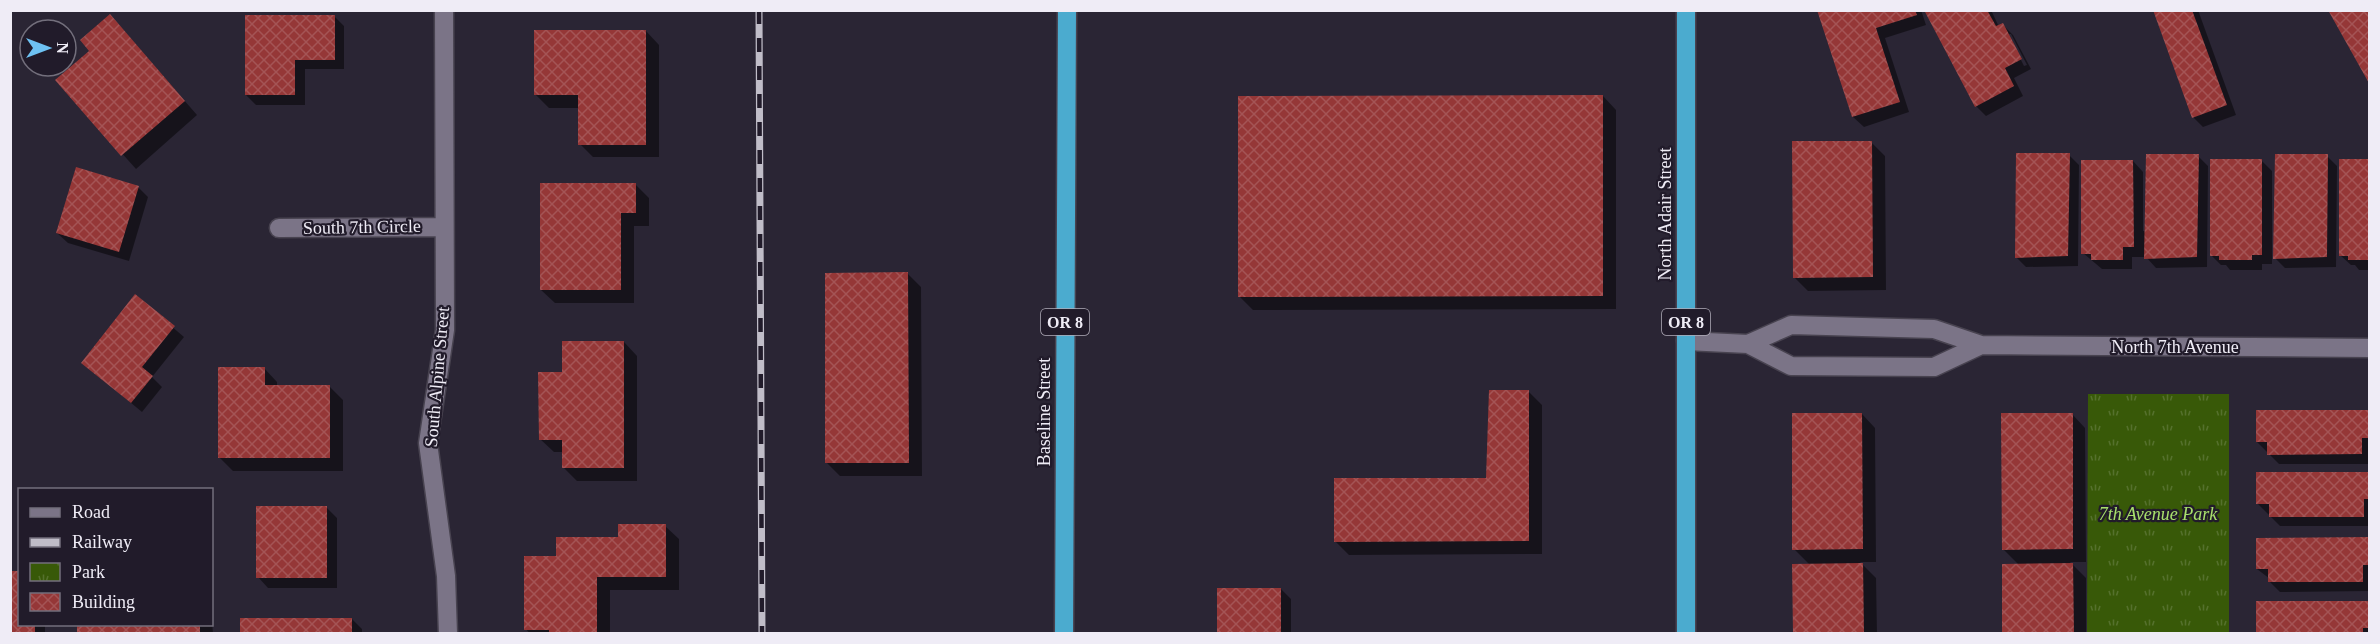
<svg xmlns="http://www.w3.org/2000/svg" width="2380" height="644" font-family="'Times New Roman',serif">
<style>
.park{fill:url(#park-tufts)}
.shadow{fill:#0007;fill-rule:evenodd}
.building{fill:url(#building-cross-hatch)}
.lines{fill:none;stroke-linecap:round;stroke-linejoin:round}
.street-casing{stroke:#484350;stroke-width:21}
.highway-casing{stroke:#484350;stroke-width:21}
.street{stroke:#7b7487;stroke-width:18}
.highway{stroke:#4babcf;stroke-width:18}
.rail-casing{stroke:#c0bdc8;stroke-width:7}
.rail{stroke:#211b2a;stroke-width:4.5;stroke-dasharray:14;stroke-linecap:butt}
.labels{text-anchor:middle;stroke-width:4.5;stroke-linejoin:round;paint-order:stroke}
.shield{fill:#211b2a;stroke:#b1adb9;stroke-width:1.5}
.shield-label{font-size:16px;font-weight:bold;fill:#efecf6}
.street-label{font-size:18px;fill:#efecf6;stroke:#211b2a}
.park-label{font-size:18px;font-style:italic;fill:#a8e06c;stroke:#211b2a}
</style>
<defs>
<pattern id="park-tufts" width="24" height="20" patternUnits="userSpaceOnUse" patternTransform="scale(1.5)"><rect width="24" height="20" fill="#385908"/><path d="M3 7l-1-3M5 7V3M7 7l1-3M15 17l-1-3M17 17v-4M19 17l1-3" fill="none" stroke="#55712d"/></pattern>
<pattern id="building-cross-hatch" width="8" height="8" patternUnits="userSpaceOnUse" patternTransform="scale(1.5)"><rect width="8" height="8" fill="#953737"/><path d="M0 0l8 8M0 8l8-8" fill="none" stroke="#a45455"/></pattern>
</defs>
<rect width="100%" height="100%" fill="#2a2534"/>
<path class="park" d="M2088,394h141v239h-142z"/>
<path class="shadow" d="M1819,10h102l5,15 -41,13 24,74 -45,15 -11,-10z
M1925,10h66l8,17 4,-2 10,10 18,34 -17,9 9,18 -37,20 -10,-10zM2008,34h3l16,31 -3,1z
M2154,10h44l38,105 -33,12 -10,-10z
M334,16l10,10v43h-39v36h-49l-10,-10z
M123,30l74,85 -61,54 -79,-88z
M646,31l13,14v112h-66l-13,-13v-36h-31l-14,-14z
M1603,96l13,14v199l-363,1 -13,-13z
M1871,142l14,14 1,134 -78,1 -14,-14z
M2069,155l10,10 -1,101 -52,1 -10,-10z
M2198,156l10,10 -1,101 -51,1 -10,-11h-14v12h-30l-19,-16 50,-92 10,11v59h3z
M2327,156l10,10 -1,101 -51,1 -10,-10z
M2262,161l10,10v93h-10v6h-32l-4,-5h-5l-10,-10z
M2370,161v109h-11l-4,-5h-4l-11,-10z
M635,184l14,14v28h-15v77h-79l-14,-13z
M138,187l10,10 -19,64 -61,-18 -11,-10z
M908,274l13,13 1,189h-82l-13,-13z
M136,296l48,41 -32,40 10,10 -20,25 -59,-49z
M624,342l13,14v125h-60l-13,-13v-16h-10l-14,-13z
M264,368l13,14v5h53l13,13v71h-110l-14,-14z
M1529,392l13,13v149l-193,1 -14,-14 152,-61z
M2370,412v52h-91l-22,-22z
M1862,414l13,14 1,134h-16l16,16 1,56h-83l16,-69 -16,-16z
M2072,414l13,14 1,134h-16l16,16v56h-82l15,-69 -16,-16z
M2370,473v53h-90l-22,-22z
M327,508l10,10v70h-69l-10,-11z
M665,526l14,13v51h-69v44h-80l-4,-5 32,-71z
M2370,539v52l-90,1 -10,-10v-3l-13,-10z
M1281,589l10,10v35h-72z
M2370,602v32l-113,-2z
M352,619l10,10v5h-120z
M212,620l1,14h-135v-10h134z
M20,624h25v10h-35z"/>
<path class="building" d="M1817,10h98l2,5 -41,13 24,74 -48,15z
M1924,10h63l9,16 7,-3 19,36 -17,9 9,18 -39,21z
M2153,10h39l35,95 -35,13z
M2328,10h42v75z
M110,14l75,87 -64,55 -66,-76 34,-29 -9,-11z
M245,15h90v45h-40v35h-50z
M534,30h112v115h-68v-50h-44z
M1603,95v201l-365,1v-201z
M1792,141h80l1,136 -80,1z
M2016,153h54l-2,103 -53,2z
M2146,154h53l-2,103 -53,2z
M2275,154h53l-1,103 -54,2z
M2210,159h52v96h-10v5h-33v-4h-9z
M2339,159h31v101h-22v-4h-9z
M2081,160h52l1,87h-11v13h-32v-6h-10z
M76,167l63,19 -20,66 -63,-19z
M540,183h96v30h-15v77h-81z
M908,272l1,191h-84v-190z
M135,294l40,32 -33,41 11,9 -22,27 -50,-40z
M562,341h62v127h-62v-28h-23l-1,-68h24z
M218,367h47v18h65v73h-112z
M1489,390h40v151l-195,1v-64h152z
M2256,410h114v28h-8v16l-95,1v-13h-11z
M1792,413h70l1,136 -71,1z
M2001,413h72v136l-71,1z
M2256,472h114v27h-6v18h-95v-13h-13z
M256,506h71v72h-71z
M618,524h48v53h-69v57h-48v-4h-25v-74h32v-19h62z
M2370,537v28h-7v17h-95v-13h-12v-31z
M1863,563l1,71h-71l-1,-70z
M2073,563l1,71h-72v-70z
M10,571h10v53h15v10h-25z
M1217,588h64v46h-64z
M2256,601h114v27h-7v6l-107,-1z
M240,618h112v16h-112z
M77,624h123v10h-123z"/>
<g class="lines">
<defs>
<path id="street" d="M444,10l1,320 -17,113 18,133 2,58
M279,228l165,-1
M1686,341l62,3 43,22 143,1 47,-22
M1748,344l43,-19 143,4 47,16 389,3"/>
<path id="highway" d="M1064,634l3,-624
M1686,634v-624"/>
</defs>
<use href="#street" class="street-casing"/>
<use href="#highway" class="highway-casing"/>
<use href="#street" class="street"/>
<use href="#highway" class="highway"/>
<defs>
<path id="rail" d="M759,10l3,624"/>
</defs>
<use href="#rail" class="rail-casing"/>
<use href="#rail" class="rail"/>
</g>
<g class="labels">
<g class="shield">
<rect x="1041" y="309" width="48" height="26" rx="4.5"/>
<rect x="1662" y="309" width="48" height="26" rx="4.5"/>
</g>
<g class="shield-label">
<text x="1065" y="328">OR 8</text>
<text x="1686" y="328">OR 8</text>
</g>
<g class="street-label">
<text transform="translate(1665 214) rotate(-90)" y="6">North Adair Street</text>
<text transform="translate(362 227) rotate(-1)" y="6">South 7th Circle</text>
<text x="2175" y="353">North 7th Avenue</text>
<text transform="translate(437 377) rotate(-85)" y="6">South Alpine Street</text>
<text transform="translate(1044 412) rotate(-90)" y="6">Baseline Street</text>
</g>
<g class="park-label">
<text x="2158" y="520">7th Avenue Park</text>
</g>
</g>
<rect width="2380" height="644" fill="none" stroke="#efecf6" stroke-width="24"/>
<rect x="18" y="488" width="195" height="138" fill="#211b2a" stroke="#736f7c" stroke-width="1.5"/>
<rect x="30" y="508" width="30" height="9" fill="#7b7487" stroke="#736f7c" stroke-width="1.5"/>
<text x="72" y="518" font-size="18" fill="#efecf6">Road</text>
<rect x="30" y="538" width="30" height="9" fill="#c0bdc8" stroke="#736f7c" stroke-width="1.5"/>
<text x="72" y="548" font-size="18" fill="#efecf6">Railway</text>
<rect x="30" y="563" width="30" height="18" fill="url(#park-tufts)" stroke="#736f7c" stroke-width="1.5"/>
<text x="72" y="578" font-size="18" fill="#efecf6">Park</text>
<rect x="30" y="593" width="30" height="18" fill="url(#building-cross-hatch)" stroke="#736f7c" stroke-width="1.5"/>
<text x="72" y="608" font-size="18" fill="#efecf6">Building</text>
<g transform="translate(48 48) rotate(90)"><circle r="28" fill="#211b2a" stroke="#736f7c" stroke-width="1.5"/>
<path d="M0-4.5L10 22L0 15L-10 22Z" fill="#6ec2f3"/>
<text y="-9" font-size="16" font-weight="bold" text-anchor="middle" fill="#efecf6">N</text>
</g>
</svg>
